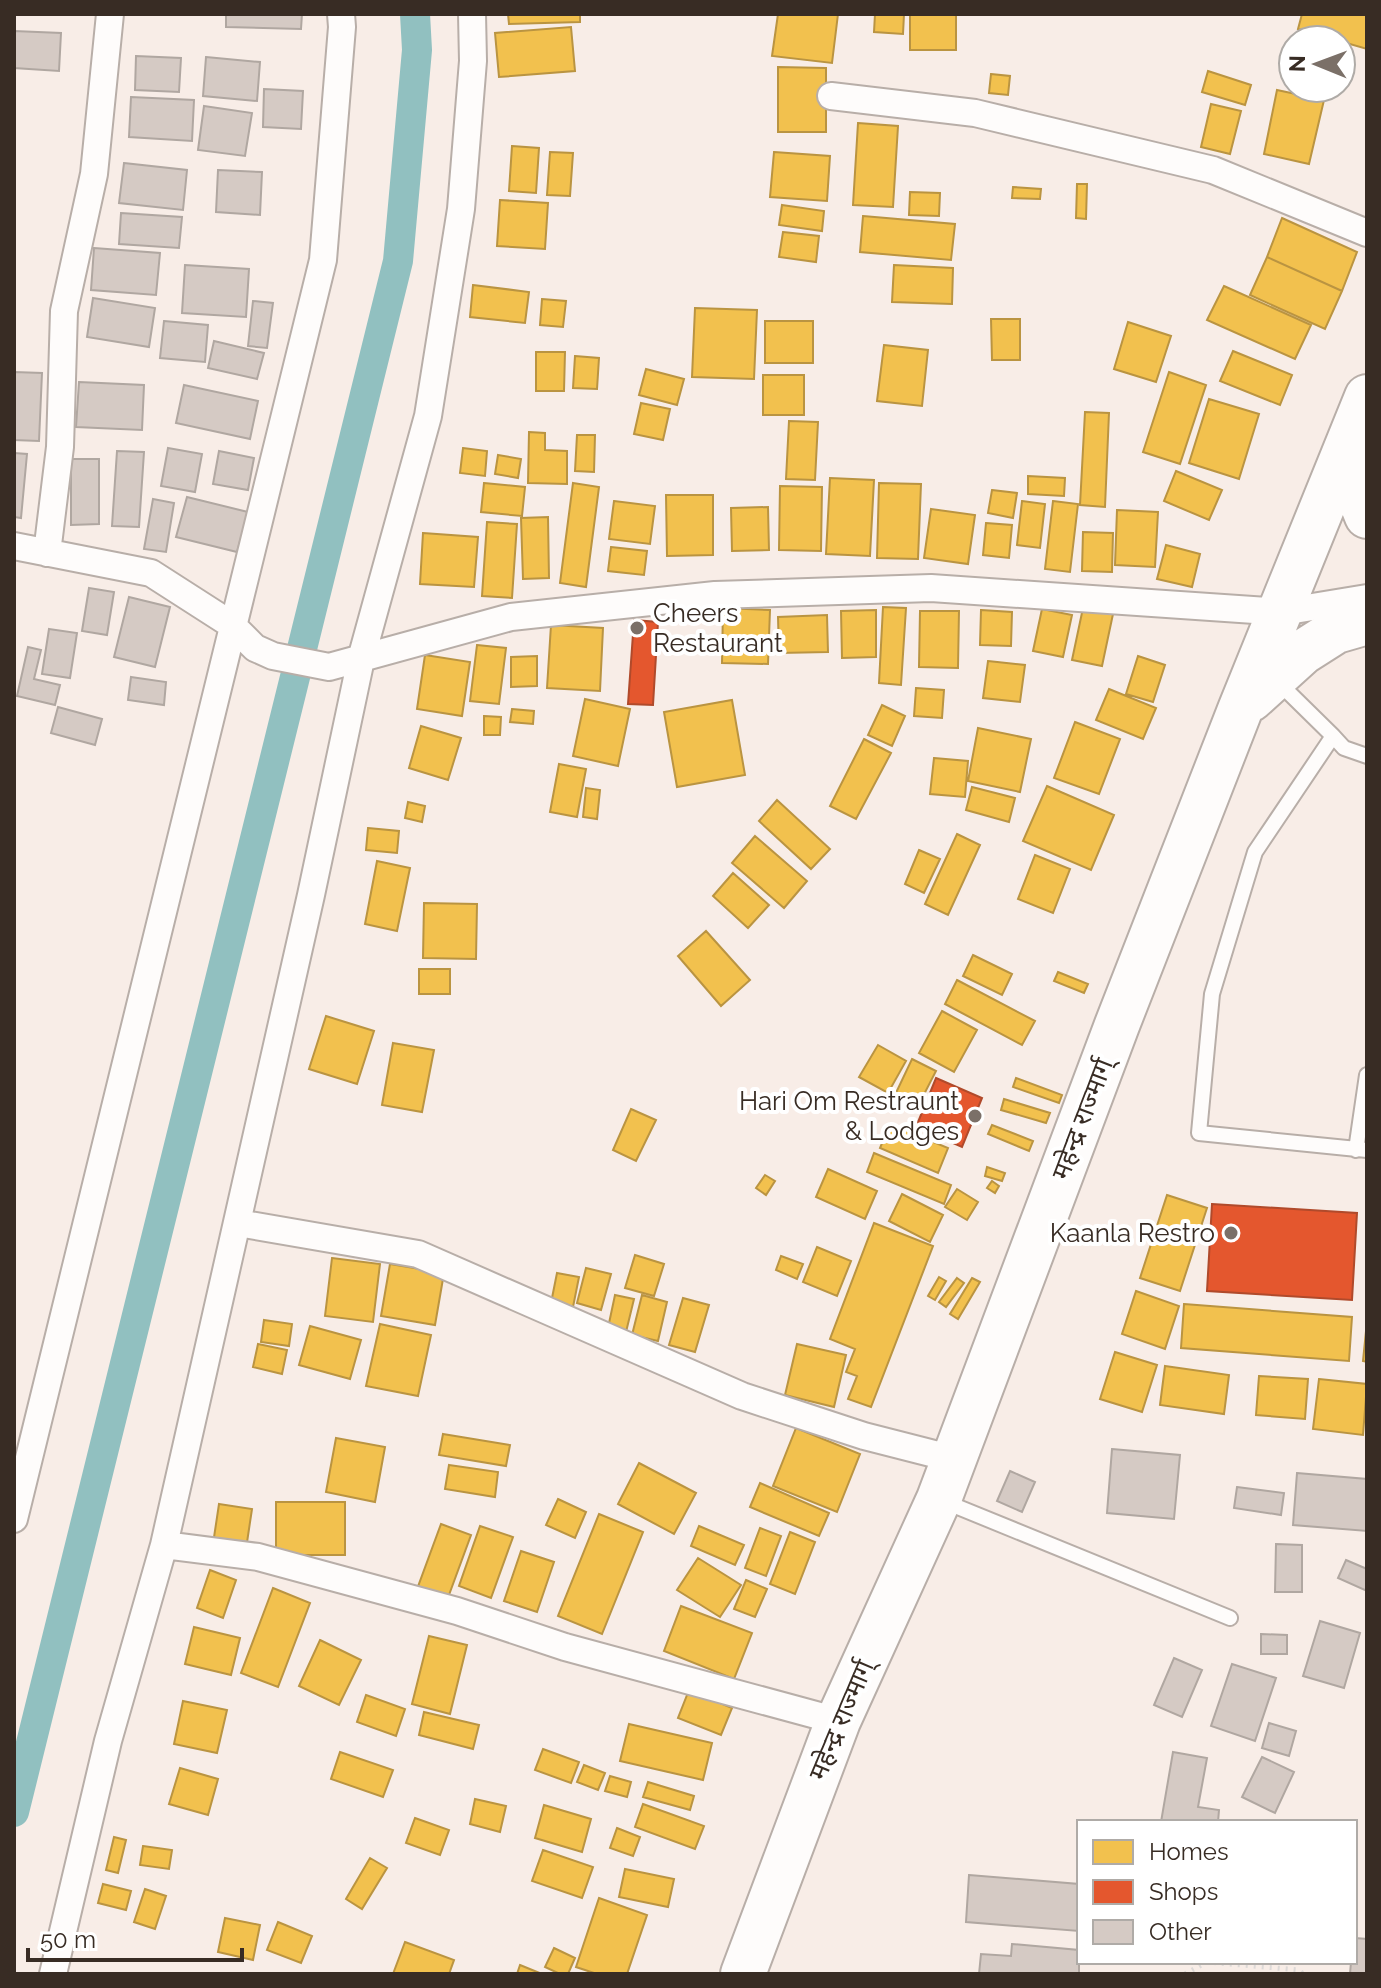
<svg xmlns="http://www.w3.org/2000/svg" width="1381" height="1988" font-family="Raleway,'Noto Sans Devanagari',sans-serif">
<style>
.homes{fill:#f2c14e;stroke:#ba9441;stroke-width:2}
.shops{fill:#e4572e;stroke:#b04a2b;stroke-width:2}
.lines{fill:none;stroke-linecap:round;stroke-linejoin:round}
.canal{stroke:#91c0c0;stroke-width:30}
.building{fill:#d5cac4;stroke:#b0a7a1;stroke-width:2}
.service-casing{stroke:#b8aea8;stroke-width:18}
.minor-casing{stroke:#b8aea8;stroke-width:30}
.trunk-casing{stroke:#b8aea8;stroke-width:48}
.path{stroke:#ddd9d7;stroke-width:5;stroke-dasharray:2 6;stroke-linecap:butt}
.service{stroke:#fefcfb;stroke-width:14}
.minor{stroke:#fefcfb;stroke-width:26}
.trunk{stroke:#fefcfb;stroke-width:44}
.poi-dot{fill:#7b7068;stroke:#fff;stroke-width:3}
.labels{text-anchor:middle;stroke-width:8;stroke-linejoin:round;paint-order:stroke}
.poi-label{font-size:26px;fill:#382c24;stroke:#fff;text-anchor:end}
.street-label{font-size:26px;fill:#382c24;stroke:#fff}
</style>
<rect width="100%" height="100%" fill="#f8ede7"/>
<path class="homes" d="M508,14h72v8l-71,2z
M778,14h60l-6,49 -60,-7z
M875,14h29l-1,20 -29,-2z
M910,14h46v36h-46z
M1302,14h65v35l-69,-20z
M571,27l4,44 -76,6 -4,-44z
M778,67l48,1v64h-48z
M1208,71l43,14 -6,20 -43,-13z
M991,74l19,2 -2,19 -19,-2z
M1277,90l47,10 -15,64 -45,-10z
M1211,104l30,7 -11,43 -29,-7z
M858,123l40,3 -5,81 -40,-2z
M512,146l27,2 -3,45 -27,-2z
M550,152l23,1 -3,43 -23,-1z
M774,152l56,4 -3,45 -57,-4z
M1077,184h10l-1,35 -10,-1z
M1013,187l28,2 -1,10 -28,-1z
M910,192l30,1 -1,23 -30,-1z
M500,200l48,3 -3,46 -48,-3z
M782,205l42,6 -2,20 -43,-6z
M863,216l92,8 -4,36 -91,-8z
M1282,218l75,34 -15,39 -75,-34z
M783,232l36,4 -3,26 -37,-5z
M1267,257l75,34 -17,38 -75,-34z
M894,265l59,3 -1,36 -60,-2z
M473,285l56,7 -4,31 -55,-6z
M1224,286l87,39 -16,34 -88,-39z
M542,299l24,2 -3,26 -23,-2z
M695,308l62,2 -3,69 -62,-2z
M991,319h29v41h-28z
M765,321h48v42h-48z
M1128,322l43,14 -15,46 -42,-13z
M884,345l44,5 -6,56 -45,-5z
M1233,351l59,24 -12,30 -60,-24z
M536,352h29l-1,39h-28z
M575,356l24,2 -2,31 -24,-1z
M646,369l38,10 -7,26 -38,-10z
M1169,372l37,13 -26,79 -37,-12z
M763,375h41v40h-41z
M1209,399l50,15 -20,65 -50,-16z
M641,403l29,6 -7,31 -29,-6z
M1085,412l24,1 -4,94 -25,-2z
M789,421l29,1 -3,58 -29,-1z
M529,432l16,1v17l22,1v33l-39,-1z
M577,435h18l-1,37 -19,-1z
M463,448l24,3 -2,25 -25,-3z
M498,455l23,4 -3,19 -23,-4z
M1176,471l46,19 -13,30 -45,-19z
M1028,476l37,2 -1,18 -36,-2z
M830,478l44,2 -4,76 -44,-2z
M484,483l41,4 -3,29 -41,-4z
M573,483l26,4 -13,100 -26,-4z
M879,483l42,1 -3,75 -41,-1z
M780,486l42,1 -1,64 -42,-1z
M992,490l25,3 -4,25 -25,-5z
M666,495h47v60l-46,1z
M614,501l41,5 -5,38 -41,-5z
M1022,501l23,3 -5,44 -23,-3z
M1053,501l25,3 -8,68 -25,-3z
M768,507l1,43 -37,1 -1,-43z
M931,509l44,6 -7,49 -44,-6z
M1117,510l41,2 -3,55 -40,-2z
M548,517l1,61 -26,1 -2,-61z
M487,522l30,2 -5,74 -30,-2z
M986,523l26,2 -3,33 -26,-3z
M1083,532l30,1 -1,39 -30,-1z
M423,533l55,4 -4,50 -54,-3z
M1166,545l34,9 -8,33 -35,-8z
M611,547l36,4 -3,24 -36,-4z
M883,607l23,1 -5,77 -22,-2z
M723,608l47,2 -2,54 -46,-1z
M1083,608l30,6 -11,52 -30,-6z
M1042,609l30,6 -9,42 -30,-6z
M876,610v47l-34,1 -1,-47z
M981,610l31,2 -1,34 -31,-1z
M920,611h39l-1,57 -39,-1z
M827,615l1,37 -49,1 -1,-36z
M551,625l52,3 -3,63 -53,-3z
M477,645l29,3 -7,56 -29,-3z
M425,655l45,7 -8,54 -45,-7z
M537,656v30l-26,1v-30z
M1138,656l27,9 -12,37 -27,-8z
M988,661l37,4 -5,37 -37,-4z
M916,688l28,2 -2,28 -28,-2z
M1109,689l47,19 -13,31 -47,-19z
M585,699l45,10 -12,57 -45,-10z
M732,700l13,75 -68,12 -13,-75z
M882,705l23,11 -13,30 -24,-11z
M512,709l22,2 -1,13 -23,-2z
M484,716l17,1 -1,18h-16z
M1075,722l45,17 -21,55 -45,-16z
M421,726l40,12 -13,42 -39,-12z
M978,728l53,11 -11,53 -52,-11z
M864,739l27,14 -35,66 -26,-13z
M934,758l34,3 -3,36 -35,-3z
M559,764l27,5 -9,48 -27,-5z
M1047,786l67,29 -23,55 -68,-29z
M972,787l43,11 -6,24 -43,-12z
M586,788l14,2 -3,29 -14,-2z
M777,800l53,49 -19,20 -52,-48z
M408,802l17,4 -3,16 -17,-4z
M368,828l31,3 -2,22 -31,-3z
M957,834l23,11 -32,70 -23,-11z
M755,836l52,45 -23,27 -52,-45z
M919,850l21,9 -16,34 -19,-9z
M1035,855l35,14 -17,44 -35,-14z
M377,861l33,7 -13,63 -32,-7z
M733,873l36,32 -21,23 -35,-32z
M424,903l53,1 -1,55 -53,-1z
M706,931l44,49 -29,26 -43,-50z
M973,955l39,19 -10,21 -39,-19z
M419,969h31v25h-31z
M1058,972l30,12 -4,9 -30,-12z
M957,980l78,41 -13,24 -77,-41z
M942,1011l35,19 -23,42 -35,-19z
M326,1016l48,15 -17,53 -48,-15z
M393,1043l41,7 -12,62 -40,-7z
M878,1045l28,16 -18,32 -29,-16z
M912,1059l24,12 -19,37 -23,-11z
M1016,1078l46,17 -3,8 -46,-16z
M1004,1099l46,14 -4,10 -45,-13z
M631,1109l25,11 -20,41 -23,-11z
M890,1124l58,24 -10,25 -58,-25z
M992,1125l41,16 -4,10 -41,-17z
M874,1153l77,32 -7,19 -77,-32z
M987,1167l18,6 -3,8 -17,-5z
M828,1169l49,22 -12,28 -49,-22z
M765,1175l10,6 -9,14 -10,-7z
M992,1181l7,5 -4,7 -8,-5z
M957,1189l21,13 -11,18 -22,-13z
M902,1194l41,21 -13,27 -41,-21z
M1167,1195l40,13 -27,83 -40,-13z
M874,1223l59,23 -62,161 -23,-8 9,-23 -11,-4 9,-23 -25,-10z
M817,1247l34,14 -14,35 -34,-14z
M635,1255l29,9 -10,32 -29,-8z
M781,1256l22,8 -6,15 -21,-9z
M332,1258l48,6 -7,58 -48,-6z
M390,1264l54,9 -9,52 -54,-9z
M586,1268l25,6 -10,36 -24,-7z
M557,1273l22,4 -6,30 -22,-4z
M939,1277l7,4 -11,19 -7,-4z
M957,1278l7,5 -18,24 -7,-5z
M972,1278l8,4 -22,37 -8,-5z
M1136,1291l43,15 -14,43 -43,-15z
M615,1295l19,4 -8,33 -18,-4z
M642,1295l25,7 -9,39 -26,-6z
M683,1298l26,7 -14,47 -26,-7z
M1184,1304l168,13 -3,44 -168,-13z
M264,1320l28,4 -3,22 -28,-4z
M1367,1321v41l-4,-1z
M380,1324l51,11 -13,61 -52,-10z
M310,1326l51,14 -11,39 -51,-14z
M258,1344l29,6 -5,24 -29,-7z
M797,1344l49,11 -12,52 -49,-12z
M1115,1352l42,13 -15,47 -42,-13z
M1165,1366l64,9 -5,39 -64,-9z
M1259,1376l49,3 -3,40 -49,-4z
M1319,1379l48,5 -4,51 -50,-6z
M796,1428l64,26 -23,58 -64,-26z
M443,1434l67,11 -4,21 -67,-11z
M336,1438l49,9 -10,55 -49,-10z
M639,1463l57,30 -22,41 -56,-30z
M449,1465l49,7 -3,25 -50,-8z
M760,1483l69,30 -10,23 -69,-29z
M558,1499l28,13 -11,26 -29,-13z
M276,1502h69v53h-69z
M219,1504l33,5 -6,40 -33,-5z
M599,1514l44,18 -41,102 -44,-18z
M441,1524l30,11 -25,68 -30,-11z
M480,1526l33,11 -22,61 -32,-12z
M699,1526l45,19 -9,20 -44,-19z
M760,1528l21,8 -15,40 -21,-8z
M790,1532l25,10 -20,52 -25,-10z
M521,1551l33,11 -17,50 -33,-11z
M698,1558l43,27 -21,32 -43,-27z
M210,1570l26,10 -13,38 -26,-10z
M746,1580l21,9 -12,28 -21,-8z
M273,1588l37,15 -32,84 -37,-14z
M681,1606l71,27 -18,46 -70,-28z
M194,1627l46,11 -9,37 -46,-11z
M429,1636l38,9 -17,69 -38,-10z
M320,1640l41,20 -22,45 -40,-19z
M689,1690l43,18 -11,27 -43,-17z
M366,1695l39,14 -9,27 -39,-14z
M183,1701l44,9 -10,43 -43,-9z
M424,1712l55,13 -6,24 -54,-14z
M629,1724l83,19 -9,37 -83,-19z
M543,1749l36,13 -8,21 -36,-13z
M340,1752l53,18 -10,27 -52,-18z
M584,1765l21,8 -7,17 -21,-8z
M180,1768l38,11 -10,36 -39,-11z
M610,1776l21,6 -4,15 -22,-6z
M648,1782l46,14 -4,14 -47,-13z
M475,1799l31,7 -6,26 -30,-8z
M643,1804l61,22 -9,23 -60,-22z
M544,1805l47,14 -9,33 -47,-14z
M415,1818l34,12 -9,25 -34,-12z
M617,1828l23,9 -7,19 -23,-8z
M114,1837l12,3 -8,33 -12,-3z
M143,1846l29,4 -3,19 -29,-4z
M543,1850l50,17 -11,31 -50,-17z
M370,1858l17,10 -25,41 -16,-10z
M625,1869l49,10 -6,28 -49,-10z
M103,1884l28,7 -5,19 -28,-7z
M145,1889l21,7 -11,33 -21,-7z
M599,1898l48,17 -20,59h-30l-21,-7z
M225,1918l35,7 -7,35 -35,-8z
M278,1922l34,14 -11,27 -34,-13z
M405,1942l49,18 -5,14h-56z
M554,1948l21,10 -7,16h-8l-15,-7z
M520,1965l22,9h-25z"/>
<path class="shops" d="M634,620l24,2 -5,83 -25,-1z
M936,1078l46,20 -20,49 -46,-20z
M1212,1204l145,9 -5,87 -145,-9z"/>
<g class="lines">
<path class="canal" d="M14,1812l384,-1551 19,-211 -2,-36"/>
</g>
<path class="building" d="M226,14h76l-1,15 -75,-2z
M14,31l47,2 -2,38 -45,-3z
M136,56l45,2 -2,34 -44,-2z
M206,57l54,5 -3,39 -54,-5z
M264,89l39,2 -2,38 -38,-2z
M131,97l63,3 -2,41 -63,-4z
M204,106l48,7 -7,43 -47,-6z
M124,163l63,7 -4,40 -64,-7z
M218,170l44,2 -2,43 -44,-3z
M121,213l61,4 -3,31 -60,-4z
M94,248l66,5 -4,42 -65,-5z
M185,265l64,4 -3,48 -64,-4z
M93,298l62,10 -6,39 -62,-10z
M253,301l20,2 -6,45 -19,-2z
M164,321l44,4 -3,37 -45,-4z
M214,341l50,12 -7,26 -49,-11z
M14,372l28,1 -3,68 -25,-1z
M79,382l65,3 -2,45 -66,-3z
M184,385l74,16 -8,38 -74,-16z
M168,448l34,6 -7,38 -34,-6z
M117,451l27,1 -5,75 -27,-1z
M219,451l35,7 -6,32 -35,-6z
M14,453l13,1 -6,64 -7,-1z
M71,459h28v65l-28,1z
M187,497l61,15 -11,40 -61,-15z
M153,499l21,4 -8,49 -22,-3z
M89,588l25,4 -7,43 -25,-4z
M129,597l41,10 -15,60 -41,-10z
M49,629l28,4 -7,45 -28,-4z
M28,647l13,3 -7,29 26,6 -5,20 -38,-9z
M131,677l35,5 -2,23 -36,-5z
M58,707l44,12 -7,26 -44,-12z
M1112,1449l68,6 -6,64 -67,-6z
M1010,1471l25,11 -13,30 -25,-11z
M1297,1473l70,6v52l-74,-6z
M1237,1487l47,6 -3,22 -47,-7z
M1276,1544l26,1v47h-27z
M1346,1560l21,9v22l-29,-13z
M1320,1621l40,12 -16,55 -41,-12z
M1261,1634l26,1v19h-26z
M1174,1658l28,12 -20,47 -28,-12z
M1232,1664l44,14 -21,63 -44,-15z
M1269,1723l27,8 -7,25 -27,-8z
M1173,1752l34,6 -9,49 21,3 -1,12h-57z
M1262,1757l32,15 -19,41 -33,-16z
M969,1875l110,9v47l-113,-9z
M1355,1938l12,1v35h-17l1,-12h4z
M1012,1944l67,6v24h-100l2,-20 30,2z"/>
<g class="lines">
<defs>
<path id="service" d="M1277,681l56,55 -78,116 -43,142 -13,139 168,17
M1333,736l11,12 23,8
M1356,1150l11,-75
M943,1501l287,117"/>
<path id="minor" d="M831,96l144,17 238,57 154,63
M14,546l137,27 81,52 23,23 18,8 56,11 182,-50 204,-22 216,-7 351,24 85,-14
M47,553l13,-106 4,-136 30,-137 16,-160
M238,1223l180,31 324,142 122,40 90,23
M14,1519l309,-1259 19,-233 -1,-13
M164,1545l94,12 199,54 108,36 273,74
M53,1974l55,-233 56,-196 147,-650 50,-236 67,-243 33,-207 12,-148 -1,-47"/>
<path id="trunk" d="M1354,440l2,49 11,27
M1251,699l52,-47 33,-21 31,-9
M743,1974l95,-253 101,-222 178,-474 123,-315 127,-313"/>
</defs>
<use href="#service" class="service-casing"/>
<use href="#minor" class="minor-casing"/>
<use href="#trunk" class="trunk-casing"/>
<path class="path" d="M1185,1974l22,-12 92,8 4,4"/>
<use href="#service" class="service"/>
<use href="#minor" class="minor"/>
<use href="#trunk" class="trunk"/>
</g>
<g class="poi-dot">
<circle cx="637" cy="628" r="8"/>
<circle cx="975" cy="1116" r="8"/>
<circle cx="1231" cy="1233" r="8"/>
</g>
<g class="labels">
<g class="poi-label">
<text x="653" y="622" text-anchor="start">Cheers<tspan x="653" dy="30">Restaurant</tspan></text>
<text x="959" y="1110">Hari Om Restraunt<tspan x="959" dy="30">&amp; Lodges</tspan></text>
<text x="1215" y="1242">Kaanla Restro</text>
</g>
<g class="street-label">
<text transform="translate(1082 1119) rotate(-69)" y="9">महेन्द्र राज्मार्ग्</text>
<text transform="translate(841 1720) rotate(-67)" y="9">महेन्द्र राज्मार्ग्</text>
</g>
</g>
<rect width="1381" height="1988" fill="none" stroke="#382c24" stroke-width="32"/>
<rect x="1077" y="1820" width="280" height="144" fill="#ffffff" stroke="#afaba7" stroke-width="2"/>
<rect x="1093" y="1840" width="40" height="24" fill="#f2c14e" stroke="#afaba7" stroke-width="2"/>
<text x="1149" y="1860" font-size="24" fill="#382c24">Homes</text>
<rect x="1093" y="1880" width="40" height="24" fill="#e4572e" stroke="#afaba7" stroke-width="2"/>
<text x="1149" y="1900" font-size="24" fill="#382c24">Shops</text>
<rect x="1093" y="1920" width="40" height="24" fill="#d5cac4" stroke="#afaba7" stroke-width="2"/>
<text x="1149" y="1940" font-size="24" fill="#382c24">Other</text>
<g transform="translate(1317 64) rotate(271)"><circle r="38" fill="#ffffff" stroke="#afaba7" stroke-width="2"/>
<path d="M0-6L14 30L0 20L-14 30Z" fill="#7b7068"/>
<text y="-12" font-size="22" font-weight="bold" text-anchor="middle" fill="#382c24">N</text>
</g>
<path d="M28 1948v12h214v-12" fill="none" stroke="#382c24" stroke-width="4"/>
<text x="40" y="1948" font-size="24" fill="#382c24" stroke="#ffffff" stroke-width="6" paint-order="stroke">50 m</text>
</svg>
